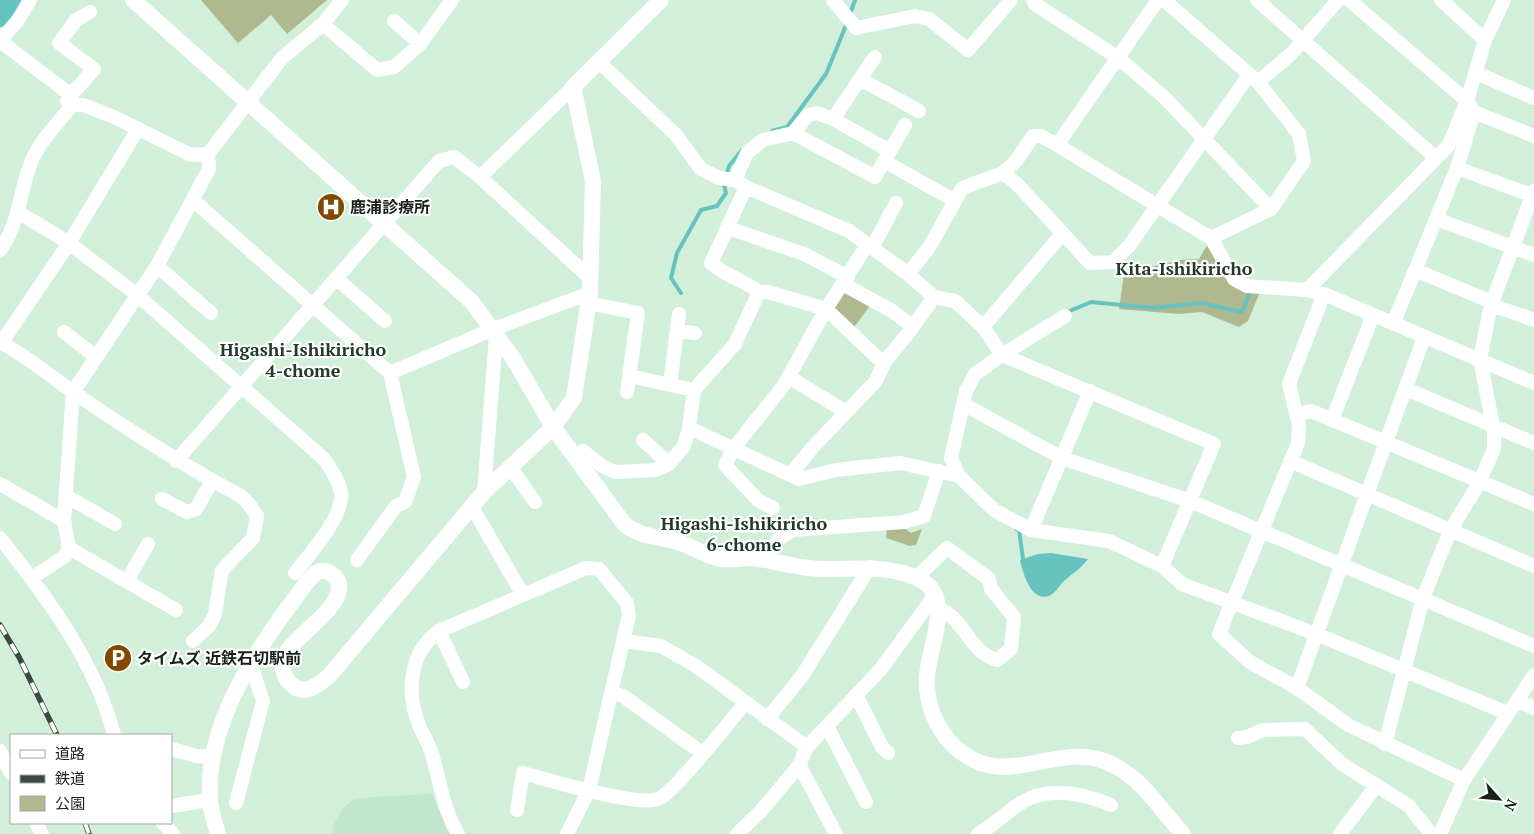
<svg xmlns="http://www.w3.org/2000/svg" width="1534" height="834" font-family="'PT Serif','Noto Sans JP',serif">
<style>
.built{fill:#c2e6cc}
.green{fill:#afb88f}
.water{fill:#67c3bf}
.lines{fill:none;stroke-linecap:round;stroke-linejoin:round}
.stream{stroke:#67c3bf;stroke-width:4}
.river{stroke:#67c3bf;stroke-width:22}
.minor{stroke:#fff;stroke-width:14}
.tertiary{stroke:#fff;stroke-width:16}
.rail-casing{stroke:#3c4940;stroke-width:5.5}
.rail{stroke:#fff;stroke-width:4;stroke-dasharray:11;stroke-linecap:butt}
.labels{text-anchor:middle;stroke-width:4.5;stroke-linejoin:round;paint-order:stroke}
.poi-label{font-size:16px;font-weight:bold;fill:#18221b;stroke:#fff;text-anchor:start}
.neighbourhood-label{font-size:18px;font-weight:bold;fill:#223a2a;stroke:#fff}
</style>
<rect width="100%" height="100%" fill="#d2efda"/>
<path class="built" d="M432,794l18,40h-116l-2,-6 11,-20 10,-8 19,-3z"/>
<path class="green" d="M201,0h126l-40,34 -16,-19 -33,28z
M1210,240l13,27 37,25 -12,29 -9,6 -37,-15 -23,2 -60,-5 5,-35 55,-14 20,-1z
M842,292l28,14 -16,21 -21,-20z
M900,525l11,8 11,-4 -6,16 -6,1 -24,-8 1,-12z"/>
<path class="water" d="M1051,553l37,6c-7,9 -13,13 -23,21 -5,4 -9,13 -16,16 -19,6 -26,-24 -29,-36l18,-6z"/>
<g class="lines">
<path class="stream" d="M850,14l5,-14
M772,131l15,-4 39,-53 21,-51
M727,173l2,-7 13,-16
M681,293l-10,-15 6,-25 24,-43 16,-4 9,-13 -2,-8
M1065,313l26,-11 62,6 47,-5 42,9 7,-17
M1016,529l3,1 4,29"/>
<path class="river" d="M0,16l12,-16"/>
<path class="minor" d="M833,0l23,28 59,-12 14,3 39,31 43,-50
M1033,0l2,4 82,53 47,40 107,112
M1164,0l94,82 33,-28 47,-54
M1257,0l178,157
M1441,0l44,40
M394,21l26,23
M323,24l19,-24
M0,41l71,54 -4,6
M0,41l18,-21 12,-20
M598,61l78,74 25,34 18,9 16,2 11,7 103,44 59,43 26,23 21,4 28,26 19,28 63,-39
M1476,73l58,25
M860,79l59,32
M71,95l23,-26 -35,-26 17,-23 14,-8
M1474,112l60,24
M833,119l42,-62
M793,133l82,44 30,-52
M1057,145l154,93 23,41 13,7 60,4 17,4 210,89
M884,161l71,40
M1457,168l77,28
M1003,173l13,10 74,80 23,-1 16,-16 120,-171
M480,177l111,102
M735,180l12,-27 16,-13 30,-7 15,-18 9,-2 16,6 57,32
M194,201l196,172 24,104 -9,25 -9,4 -39,54
M18,212l51,31 67,51 187,164c8,11 15,21 18,34 4,23 -32,63 -46,81
M1436,219l98,36
M728,228l76,26 44,23
M1211,238l60,-29 33,-48 -5,-27 -41,-52
M872,248l24,-45
M0,250c22,-29 19,-67 36,-98 9,-17 25,-32 36,-47h11l31,12 77,38 17,-1 74,-96 41,-34 54,46 17,-3 26,-23 32,-44
M157,266l54,47
M1415,270l77,32
M908,274l22,-28 32,-58 41,-15 13,-12 17,-25h8l16,9 101,-145
M336,278l49,43
M843,284l49,27 21,16
M1307,290l142,-145 18,-44 -118,-101
M759,292h9l58,17 58,55
M1324,294l-35,90 10,41 -1,18 -79,191 31,28 47,26 51,37 116,55
M588,303l50,10 -11,79
M1491,305l43,15
M1393,324l64,-156 17,-56 -7,-11 18,-61 19,-40
M983,327l80,-94
M677,331l18,2
M64,332l32,25
M0,342c27,14 50,34 76,52 54,37 108,72 165,102l8,8 8,12 -4,22 -31,32 -7,44 -6,12 -16,15
M2,342l67,-99 69,-114
M390,373l101,-43 99,-37
M629,376l65,14
M789,377l57,35
M670,385l9,-71
M1406,389l128,54
M963,404l99,54 128,43 344,145
M1296,415l15,-4 223,93
M1332,420l41,-105
M689,428l110,51 37,-9 64,-7 59,13
M643,440l26,24
M575,457l8,-6 19,15 13,6 40,-2 14,-6 15,-18 5,-18 5,-38 41,-46 24,-52c-15,-12 -34,-16 -48,-29l35,-76
M176,461l263,-300 15,-4 26,20 93,-90
M1290,461l244,105
M510,467l25,35
M791,474l21,-26 63,-66 11,-22 24,-29 24,-34
M0,484l64,37
M484,492l12,-156
M66,496l49,28
M162,499l25,13 9,-3 16,-28
M472,507l51,88
M773,508l-15,-8 -33,-35 8,-16 51,-64 42,-76 41,-64
M1031,530l59,-139
M0,538c46,58 96,124 114,197
M69,548l107,62
M767,561l11,-22 15,-9 111,-8 20,-6 15,-45
M1162,566l52,-122 -212,-89 -27,19 -9,17 -15,67 8,18 35,34 37,20 78,11 53,25 20,18 134,50 191,79
M917,577l30,-29 42,31 2,10 23,28 -3,32 -14,11c-29,-8 -31,-41 -58,-51
M32,578l33,-22 4,-8 -5,-27 9,-129 84,-126 52,-97 -1,-15
M127,581l21,-37
M439,631l24,51
M624,641l37,5 35,20 111,81
M1297,688l127,-351
M612,693l11,3 79,57
M856,695l26,52 6,6
M1518,701l16,7
M767,719l35,-43 68,-109
M827,726l39,76
M1238,738l9,-1 16,-7 42,-1 37,35 67,42 22,28
M1385,744l38,-146 27,-67 29,-48 15,-34v-18l-14,-72 11,-54 43,-114
M172,749l24,7 17,1
M0,751l11,22
M799,765l37,69
M236,803l27,-102 -13,-40
M171,806l39,-6
M517,810l6,-37c26,7 113,34 135,26 16,-6 72,-78 87,-96
M36,823l6,11
M163,823l10,11
M458,834c-15,-25 -18,-53 -26,-80 -3,-10 -9,-19 -13,-29 -13,-33 -10,-72 20,-94l147,-63 13,1 28,34 2,12 -40,175 -22,44
M737,834l24,-23 31,-37 7,-9 8,-18 73,-77 55,-75
M978,834c14,-8 25,-18 38,-28 29,-21 64,-14 95,-1
M1340,834l36,-48
M1440,834l24,-54 70,-105"/>
<path class="tertiary" d="M133,0l339,302 41,56 40,69 72,98c18,13 33,11 53,17 13,4 26,13 39,16 10,3 23,0 34,0 23,2 47,11 71,11 34,1 60,-5 93,8 42,16 14,68 12,99 -2,25 9,54 28,71 50,46 99,-6 152,15 33,13 53,47 76,72
M218,834c-3,-11 -7,-22 -8,-33 -6,-80 52,-159 97,-219 4,-4 9,-11 15,-11 9,-1 18,9 17,17 -2,27 -51,50 -56,73 -2,11 3,20 12,26 12,8 25,-4 34,-11l155,-184 69,-65 21,-29 16,-105 3,-112 -20,-94 88,-87"/>
<defs>
<path id="rail" d="M0,625l19,32 38,78
M85,823l4,11"/>
</defs>
<use href="#rail" class="rail-casing"/>
<use href="#rail" class="rail"/>
</g>
<defs>
<symbol id="hospital-disc" viewBox="-11 -11 22 22"><circle r="9.5" fill="#834800" stroke="#fff"/><path d="M-5-5h3v3.5h4V-5h3V5h-3V1.5h-4V5h-3Z" fill="#fff"/></symbol>
<symbol id="parking-disc" viewBox="-11 -11 22 22"><circle r="9.5" fill="#834800" stroke="#fff"/><path d="M-3.5-5.5H1a3.5 3.5 0 0 1 0 7H-1V5.5H-3.5ZM-1-3.4V-.6H.8a1.4 1.4 0 0 0 0-2.8Z" fill="#fff"/></symbol>
</defs>
<g fill-rule="evenodd">
<use href="#hospital-disc" x="315" y="191" width="32" height="32"/>
<use href="#parking-disc" x="102" y="642" width="32" height="32"/>
</g>
<g class="labels">
<g class="poi-label">
<text x="350" y="213">鹿浦診療所</text>
<text x="137" y="664">タイムズ 近鉄石切駅前</text>
</g>
<g class="neighbourhood-label">
<text x="1184" y="275">Kita-Ishikiricho</text>
<text x="303" y="356">Higashi-Ishikiricho<tspan x="303" dy="21">4-chome</tspan></text>
<text x="744" y="530">Higashi-Ishikiricho<tspan x="744" dy="21">6-chome</tspan></text>
</g>
</g>
<rect x="10" y="734" width="162" height="90" fill="#ffffff" stroke="#a3a7a4"/>
<rect x="20" y="750" width="25" height="8" fill="#ffffff" stroke="#a3a7a4"/>
<text x="55" y="759" font-size="15" fill="#18221b">道路</text>
<rect x="20" y="775" width="25" height="8" fill="#3c4940" stroke="#a3a7a4"/>
<text x="55" y="784" font-size="15" fill="#18221b">鉄道</text>
<rect x="20" y="796" width="25" height="15" fill="#afb88f" stroke="#a3a7a4"/>
<text x="55" y="809" font-size="15" fill="#18221b">公園</text>
<g transform="translate(1499 799) rotate(117)" stroke="#ffffff" stroke-width="4" paint-order="stroke">
<path d="M0-4L9 19L0 12L-9 19Z" fill="#18221b"/>
<text y="-8" font-size="14" font-weight="bold" text-anchor="middle" fill="#18221b">N</text>
</g>
</svg>
